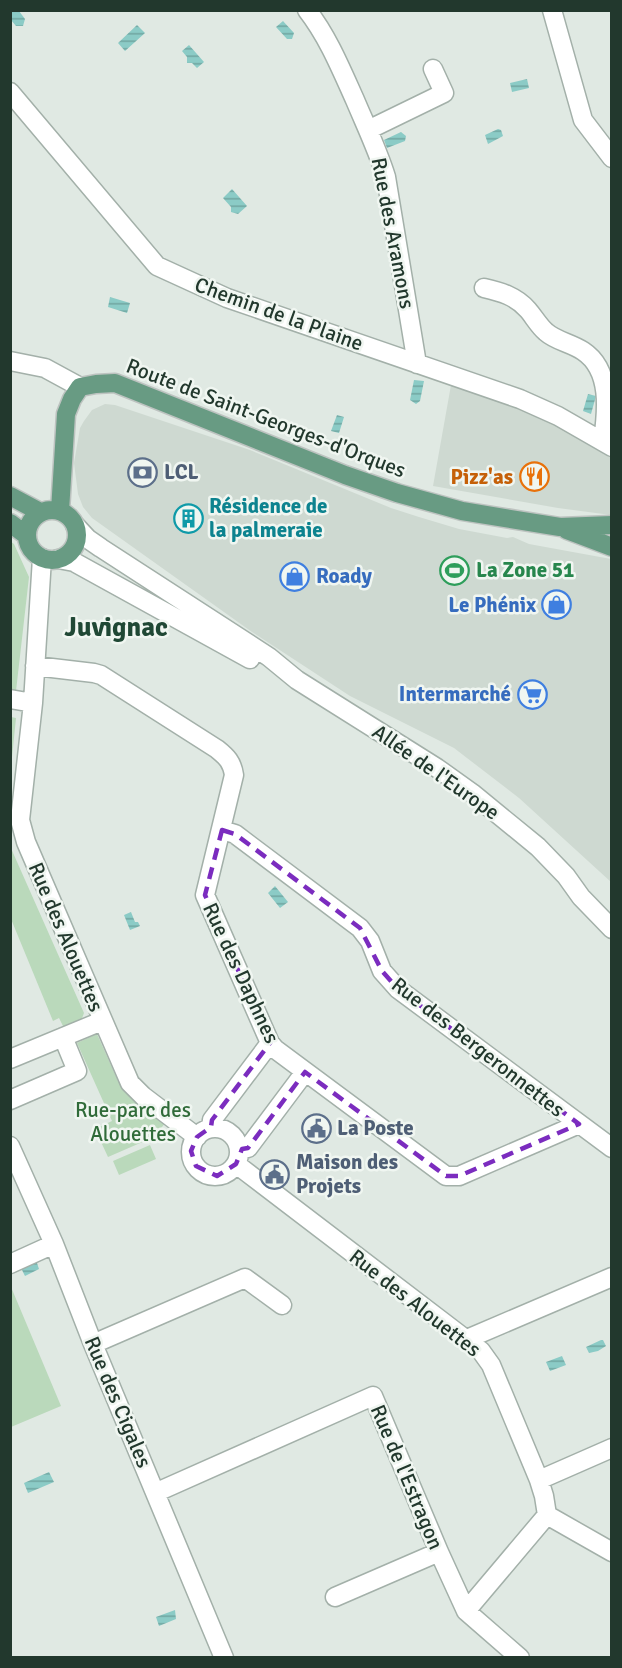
<svg xmlns="http://www.w3.org/2000/svg" width="622" height="1668" font-family="Signika,sans-serif">
<style>
.built{fill:#ced9d1}
.park{fill:#bad9bb}
.water{fill:url(#water-rules)}
.lines{fill:none;stroke-linecap:round;stroke-linejoin:round}
.minor-casing{stroke:#a3b0a9;stroke-width:21}
.major-casing{stroke:#bdc3c0;stroke-width:21}
.minor{stroke:#fff;stroke-width:18}
.major{stroke:#689b83;stroke-width:18}
.marked{fill:none;stroke:#7b2cbf;stroke-width:4.5;stroke-dasharray:12 8;stroke-linejoin:round}
.labels{text-anchor:middle;stroke-width:5;stroke-linejoin:round;paint-order:stroke}
.street-label{font-size:21px;fill:#22382d;stroke:#f0f6f1}
.service-label{font-size:21px;font-weight:bold;fill:#4e5e75;stroke:#f0f6f1;text-anchor:start}
.food-label{font-size:21px;font-weight:bold;fill:#c56008;stroke:#f0f6f1;text-anchor:end}
.culture-label{font-size:21px;font-weight:bold;fill:#0d838f;stroke:#f0f6f1;text-anchor:start}
.leisure-label{font-size:21px;font-weight:bold;fill:#27864d;stroke:#f0f6f1;text-anchor:start}
.shop-label{font-size:21px;font-weight:bold;fill:#366cbe;stroke:#f0f6f1;text-anchor:end}
.park-label{font-size:21px;fill:#306b39;stroke:#f0f6f1}
.district-label{font-size:27px;font-weight:bold;fill:#204835;stroke:#f0f6f1}
</style>
<defs>
<pattern id="water-rules" width="6" height="5" patternUnits="userSpaceOnUse" patternTransform="scale(1.5)"><rect width="6" height="5" fill="#8bcbc6"/><path d="M0 2.5h6" fill="none" stroke="#71a6a1"/></pattern>
</defs>
<rect width="100%" height="100%" fill="#e0e9e3"/>
<path class="built" d="M451,385l35,11 59,23 66,39v57l-53,-7 -125,-22z
M105,404l10,1 135,45 141,58 28,9 40,12 48,9 6,-1 16,7 82,15v323l-92,-84 -65,-50 -104,-52 -98,-64 -160,-114 -9,-11 -5,-13 -4,-31 6,-35 4,-7 8,-11z"/>
<path class="park" d="M10,541l4,3 15,33 -13,114 -6,-1z
M11,717l5,1 -5,49 -1,-50z
M10,846l74,167 -3,8 -17,7 -5,-10 -6,3 -42,-102z
M97,1034l21,47 48,41 -12,15 -46,20 -13,-28 17,-8 -35,-78z
M150,1145l6,14 -37,16 -6,-14z
M11,1287l50,119 -50,21h-1z"/>
<path class="water" d="M10,11h9l6,8 -2,7h-7l-5,-6z
M283,21l11,12 -2,6h-5l-11,-12z
M137,25l8,8 -20,18 -7,-8z
M189,45l15,17 -7,6 -5,-5h-5v-6l-5,-6z
M527,79l2,9 -17,4 -2,-9z
M498,129l3,1 2,6 -15,8 -3,-9z
M401,132l5,4 -1,5 -18,7 -3,-8z
M232,189l15,17 -9,8 -7,-2v-5l-8,-9z
M110,297l20,6 -3,10 -19,-6z
M414,380l10,1 -4,20 -4,3 -6,-4z
M588,394l8,2 -5,18 -8,-3z
M337,415l7,2 -5,16 -8,-2z
M275,886l13,16 -8,6 -12,-15z
M131,912l4,10h3l2,4 -10,4 -6,-15z
M33,1263h4l2,6 -14,7 -4,-8z
M601,1340h2l3,6 -8,5 -9,2 -3,-6z
M562,1356l4,9 -16,6 -4,-9z
M49,1472l5,10 -26,11 -4,-10z
M175,1610l1,9 -17,7 -3,-9z"/>
<g class="lines">
<defs>
<path id="minor" d="M307,10c21,27 34,59 48,90 11,26 23,51 31,77l31,187
M552,10l31,110 29,38
M10,92l147,174 70,32 293,101 38,17 54,31
M368,130l76,-37 -11,-24
M484,288c17,4 32,8 44,22 6,7 11,16 18,22 10,9 25,11 37,19 29,19 24,61 20,90
M10,361l35,7 35,19
M75,525l13,14 13,9 168,109 28,23 140,88 35,25 66,54 28,29 15,21 31,32
M42,558l-9,145 -13,117 6,22 104,241 13,13 54,41
M58,559l16,3 176,97
M35,666l59,7 7,2 116,74c10,8 15,13 17,26l-29,120 65,148 5,6 171,127h13l120,-52
M10,699l23,4
M222,830l13,4 125,94 10,13 12,30 16,18 214,159
M10,1059l92,-38
M10,1100l67,-29 -14,-34
M211,1128l1,-8 58,-77
M191 1152a24 24 0 1 1 48 0a24 24 0 1 1-48 0Z
M10,1146l44,98 39,100 131,314
M239,1149l9,-1 57,-76
M236,1164l245,187 10,14 48,115 5,16 3,19 65,37
M10,1264l44,-20
M467,1339l145,-62
M93,1344l152,-66 37,27
M539,1480l73,-32
M157,1492l216,-96 66,156 27,59 54,47
M335,1597l104,-45
M466,1611l81,-96"/>
<path id="major" d="M10,496l30,16
M27 535a25 25 0 1 1 50 0a25 25 0 1 1-50 0Z
M60,511l6,-97 6,-15 8,-12 16,-3 19,-1 230,92 52,18 65,18 98,16 52,-2
M10,523l16,12
M567,530l45,17"/>
</defs>
<use href="#minor" class="minor-casing"/>
<use href="#major" class="major-casing"/>
<use href="#minor" class="minor"/>
<use href="#major" class="major"/>
</g>
<path class="marked" d="M222,830l13,4 125,94 22,43 16,18 181,135 -120,52h-13l-141,-104 -57,76 -6,1 -6,15 -19,12 -21,-10 -5,-15 6,-14 14,-10 1,-7 58,-77 -65,-148z"/>
<defs>
<symbol id="bank-ring" viewBox="-11 -11 22 22"><circle r="9.5" fill="#f0f6f1" stroke="#5c6f8a" stroke-width="1.5"/><path d="M-6-4H6V4H-6ZM0-2.3a2.3 2.3 0 1 0 0 4.6a2.3 2.3 0 1 0 0-4.6Z" fill="#5c6f8a"/></symbol>
<symbol id="restaurant-ring" viewBox="-11 -11 22 22"><circle r="9.5" fill="#f0f6f1" stroke="#e8710a" stroke-width="1.5"/><path d="M-5-6h1v4h1v-4h1v4h1v-4h1v5L-1.5 .5V6h-2V.5L-5-1ZM5-6V6H3V1.5H1.5Q1.5-4 5-6Z" fill="#e8710a"/></symbol>
<symbol id="building-ring" viewBox="-11 -11 22 22"><circle r="9.5" fill="#f0f6f1" stroke="#0f9aa8" stroke-width="1.5"/><path d="M-4-6H4V6H1V3H-1V6H-4ZM-2.5-4.3h1.7v1.8h-1.7ZM.8-4.3h1.7v1.8H.8ZM-2.5-1h1.7V.8h-1.7ZM.8-1h1.7V.8H.8Z" fill="#0f9aa8"/></symbol>
<symbol id="stadium-ring" viewBox="-11 -11 22 22"><circle r="9.5" fill="#f0f6f1" stroke="#2e9e5b" stroke-width="1.5"/><path d="M0-5a6.5 5 0 1 0 0 10a6.5 5 0 1 0 0-10ZM-3.5-1.8h7v3.6h-7Z" fill="#2e9e5b"/></symbol>
<symbol id="shop-ring" viewBox="-11 -11 22 22"><circle r="9.5" fill="#f0f6f1" stroke="#3f7fe0" stroke-width="1.5"/><path d="M-5-2.5h2.3a2.7 3.5 0 0 1 5.4 0H5L5.5 6h-11ZM-1.5-2.5h3a1.5 2.3 0 0 0-3 0Z" fill="#3f7fe0"/></symbol>
<symbol id="supermarket-ring" viewBox="-11 -11 22 22"><circle r="9.5" fill="#f0f6f1" stroke="#3f7fe0" stroke-width="1.5"/><path d="M-6-5.5h2.5l.6 2H6L4.5 2H-2.5L-4.4-4H-6ZM-1.5 3.2a1.3 1.3 0 1 0 .1 0ZM3 3.2a1.3 1.3 0 1 0 .1 0Z" fill="#3f7fe0"/></symbol>
<symbol id="civic-ring" viewBox="-11 -11 22 22"><circle r="9.5" fill="#f0f6f1" stroke="#5c6f8a" stroke-width="1.5"/><path d="M-.6-6.5H3V-4.5H.6V-3L4-1V1h2V6H-6V1h2V-1L-.6-3ZM-1.2 2.5V6h2.4V2.5Z" fill="#5c6f8a"/></symbol>
</defs>
<g fill-rule="evenodd">
<use href="#bank-ring" x="126" y="456" width="33" height="33"/>
<use href="#restaurant-ring" x="518" y="460" width="33" height="33"/>
<use href="#building-ring" x="172" y="502" width="33" height="33"/>
<use href="#stadium-ring" x="438" y="554" width="33" height="33"/>
<use href="#shop-ring" x="278" y="560" width="33" height="33"/>
<use href="#shop-ring" x="540" y="588" width="33" height="33"/>
<use href="#supermarket-ring" x="516" y="678" width="33" height="33"/>
<use href="#civic-ring" x="300" y="1112" width="33" height="33"/>
<use href="#civic-ring" x="258" y="1158" width="33" height="33"/>
</g>
<g class="labels">
<g class="street-label">
<text transform="translate(393 233) rotate(79)" y="7">Rue des Aramons</text>
<text transform="translate(279 314) rotate(20)" y="7">Chemin de la Plaine</text>
<text transform="translate(266 418) rotate(21)" y="7">Route de Saint-Georges-d'Orques</text>
<text transform="translate(436 772) rotate(35)" y="7">Allée de l'Europe</text>
<text transform="translate(66 937) rotate(67)" y="7">Rue des Alouettes</text>
<text transform="translate(241 973) rotate(65)" y="7">Rue des Daphnes</text>
<text transform="translate(478 1047) rotate(38)" y="7">Rue des Bergeronnettes</text>
<text transform="translate(415 1303) rotate(38)" y="7">Rue des Alouettes</text>
<text transform="translate(118 1402) rotate(67)" y="7">Rue des Cigales</text>
<text transform="translate(407 1477) rotate(67)" y="7">Rue de l'Estragon</text>
</g>
<g class="service-label">
<text x="164" y="479">LCL</text>
<text x="337" y="1135">La Poste</text>
<text x="296" y="1169">Maison des<tspan x="296" dy="24">Projets</tspan></text>
</g>
<g class="food-label">
<text x="513" y="484">Pizz'as</text>
</g>
<g class="culture-label">
<text x="209" y="513">Résidence de<tspan x="209" dy="24">la palmeraie</tspan></text>
</g>
<g class="leisure-label">
<text x="476" y="577">La Zone 51</text>
</g>
<g class="shop-label">
<text x="316" y="583" text-anchor="start">Roady</text>
<text x="536" y="612">Le Phénix</text>
<text x="511" y="701">Intermarché</text>
</g>
<g class="park-label">
<text x="133" y="1117">Rue-parc des<tspan x="133" dy="24">Alouettes</tspan></text>
</g>
<g class="district-label">
<text x="116" y="636">Juvignac</text>
</g>
</g>
<rect width="622" height="1668" fill="none" stroke="#22382d" stroke-width="24"/>
</svg>
